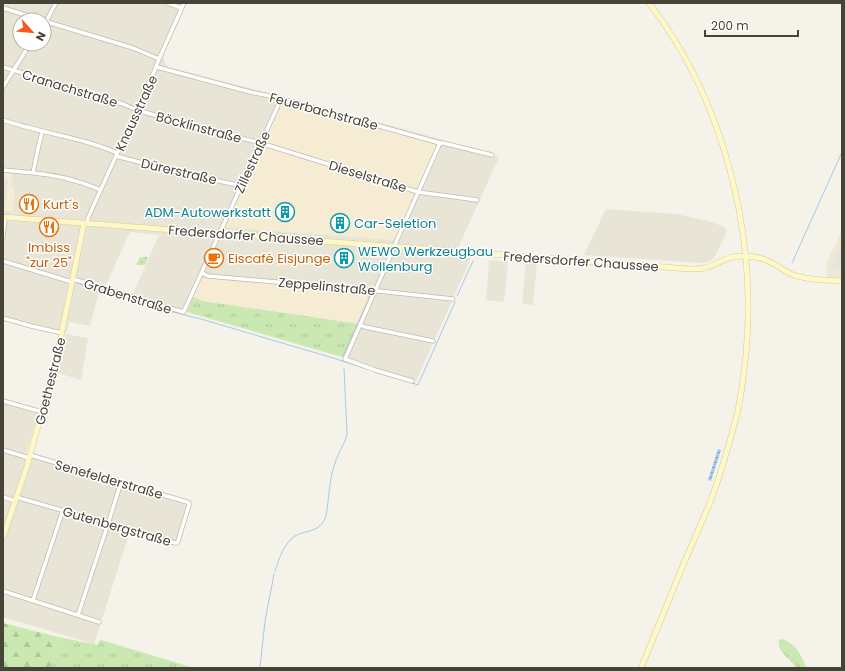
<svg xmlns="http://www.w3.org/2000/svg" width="845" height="671" font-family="Poppins,sans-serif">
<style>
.residential{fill:#e8e5d7;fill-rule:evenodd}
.commercial{fill:#f6ecd4}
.education{fill:#ede9d3}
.grass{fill:url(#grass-tufts)}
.forest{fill:url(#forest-firs)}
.park{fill:url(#park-dots)}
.parking{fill:#e6e4e0}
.water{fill:url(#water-rules)}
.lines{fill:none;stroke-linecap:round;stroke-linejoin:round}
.stream{stroke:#a6c8f0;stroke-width:1}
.street-casing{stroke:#c0bbab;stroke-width:5}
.secondary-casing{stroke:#d4cb99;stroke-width:6}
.street{stroke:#fff;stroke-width:3.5}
.secondary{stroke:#fef8c9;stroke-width:5}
.labels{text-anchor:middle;stroke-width:3;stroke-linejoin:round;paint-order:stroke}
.street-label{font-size:13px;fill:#484337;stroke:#fff}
.food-label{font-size:13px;fill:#c56008;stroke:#fff;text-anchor:start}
.culture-label{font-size:13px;fill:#0d838f;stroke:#fff;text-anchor:start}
</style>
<defs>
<pattern id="grass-tufts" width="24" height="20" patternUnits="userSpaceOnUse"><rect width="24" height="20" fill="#c9e8b2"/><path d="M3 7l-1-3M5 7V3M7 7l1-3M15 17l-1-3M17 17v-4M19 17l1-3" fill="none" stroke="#aec89a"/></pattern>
<pattern id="forest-firs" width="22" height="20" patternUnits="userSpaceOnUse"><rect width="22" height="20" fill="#c9e8b2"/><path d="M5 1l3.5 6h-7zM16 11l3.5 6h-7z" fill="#aec89a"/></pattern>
<pattern id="park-dots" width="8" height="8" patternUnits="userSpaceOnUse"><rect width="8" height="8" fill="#c9e8b2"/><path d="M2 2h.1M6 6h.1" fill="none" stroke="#aec89a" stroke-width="1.8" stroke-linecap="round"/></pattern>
<pattern id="water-rules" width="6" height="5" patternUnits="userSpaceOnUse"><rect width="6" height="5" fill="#a6c8f0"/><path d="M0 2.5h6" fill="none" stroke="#89a4c3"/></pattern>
</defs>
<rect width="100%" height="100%" fill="#f4f2e9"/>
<path class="residential" d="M3,3h184l-24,52 2,8 3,4 159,41 117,32 -1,2 56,15 -45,100 17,1 -55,123 -68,-22 -1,-2 15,-32 -161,-24 -8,-4 -5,2 -6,12 -50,-15 27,-61 -29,-3 -25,55 -6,5 -9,34 -21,-4 -2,10 -38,-9 -26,-7zM20,20h24v24h-24z
M606,209l70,5 32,7 17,6 2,4 -13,27 -7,4 -8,1 -115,-8z
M489,260l19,1 -4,41 -18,-2z
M526,263h11l-4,42 -11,-1z
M66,334l22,4 -7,42 -23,-7z
M3,403l35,11 -12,40 96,31 65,19 -11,37 -45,-13 -37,116 -91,-27z"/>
<path class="commercial" d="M284,103l151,41 1,3 -42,93 -169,-13 56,-123z
M3,173l9,1 -1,12 4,1 -2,25 -10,-1z
M201,278l167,14 -1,7 -11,25 -155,-23 -8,-4z"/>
<path class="education" d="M842,231v48l-15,-1v-16z"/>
<path class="grass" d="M236,230l22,1v4l-28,-3z
M259,231l38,3 -1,4 -37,-3z
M193,297l9,4 157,23 -16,33h-1l-155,-45z
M58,637l40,8 1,-4 2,-1 93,28h-143z
M781,639c15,4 20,16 26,29h-10c-6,-8 -21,-17 -18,-28z"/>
<path class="forest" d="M3,623l55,14 -7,31h-48z"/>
<path class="park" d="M140,257h8l-3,8h-9z"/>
<path class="parking" d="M3,173h1v4h3v2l1,1 -1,14 -2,1h1l-1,14h-1v1h-1z
M30,188h6l-1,16 35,2 -1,7 -41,-2z
M842,244v20h-1l-3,7 -7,-4z"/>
<path class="water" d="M718,449l3,1 -10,31 -3,-1z"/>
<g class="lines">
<path class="stream" d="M792,263l50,-111
M77,283l96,29 28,7 132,39 37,12
M457,296l16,-35
M343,356l26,-57v-3
M410,382l8,3 37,-83
M275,571c4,-12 9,-28 20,-35 13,-7 25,-3 31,-20 3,-17 3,-36 9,-53 3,-10 10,-19 12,-29l-3,-66
M260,668l5,-47 9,-47"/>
<defs>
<path id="street" d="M168,3l13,5
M3,8l38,12
M44,21l89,27 26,11
M46,22l5,-10 5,-9
M3,67l120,37 14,6 48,14 72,18 161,50 59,8
M157,67l93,25 25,5 165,46h3l49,12
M3,87l27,-43
M3,120c37,13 78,17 114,33
M116,156l65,17 61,13
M3,170c10,1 21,2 31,3 23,2 46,8 67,17
M33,173l4,-20 5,-21
M87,223l1,-5 4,-9 62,-137 5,-13 25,-56
M3,237l2,-20
M3,261l69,21
M202,273l6,3 161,14 84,9
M73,279l110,33 1,-1 97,-212
M3,318l28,8 31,7
M360,325l5,2 68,14
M412,381l-37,-11 -30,-11 48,-109 3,-8 44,-99
M3,401l39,11
M3,450l26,8
M3,497l12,4
M16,497l159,46h2l1,-2 11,-36v-2l-2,-1 -157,-47
M3,591l96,31
M33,600l30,-90
M78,615l30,-91 13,-42"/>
<path id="secondary" d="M3,217l687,52c5,0 10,0 15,-1 16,-5 22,-13 41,-12 9,1 19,2 26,7 7,3 12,8 19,11 15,6 34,6 51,7
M3,537l24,-71 29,-105 28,-138
M641,668c14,-35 29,-70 43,-105 8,-19 17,-39 25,-58 12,-31 21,-63 29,-95 4,-19 6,-38 8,-56 11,-121 -22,-254 -97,-351"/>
</defs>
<use href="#street" class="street-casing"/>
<use href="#secondary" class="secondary-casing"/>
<use href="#street" class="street"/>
<use href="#secondary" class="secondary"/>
</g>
<defs>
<symbol id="restaurant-ring" viewBox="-11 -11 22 22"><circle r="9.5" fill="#fff" stroke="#e8710a" stroke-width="1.5"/><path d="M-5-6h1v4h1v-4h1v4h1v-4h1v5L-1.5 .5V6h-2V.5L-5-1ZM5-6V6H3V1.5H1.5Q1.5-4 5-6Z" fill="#e8710a"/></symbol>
<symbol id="building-ring" viewBox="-11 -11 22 22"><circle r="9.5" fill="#fff" stroke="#0f9aa8" stroke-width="1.5"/><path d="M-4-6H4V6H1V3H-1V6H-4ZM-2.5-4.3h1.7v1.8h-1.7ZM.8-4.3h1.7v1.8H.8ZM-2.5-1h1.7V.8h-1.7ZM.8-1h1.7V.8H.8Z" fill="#0f9aa8"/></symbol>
<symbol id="cafe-ring" viewBox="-11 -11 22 22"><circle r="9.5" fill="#fff" stroke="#e8710a" stroke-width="1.5"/><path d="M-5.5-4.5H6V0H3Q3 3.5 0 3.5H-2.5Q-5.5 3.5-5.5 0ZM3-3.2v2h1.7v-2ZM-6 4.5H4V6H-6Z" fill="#e8710a"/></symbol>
</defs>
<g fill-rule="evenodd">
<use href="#restaurant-ring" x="18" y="193" width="22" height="22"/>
<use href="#building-ring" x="274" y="201" width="22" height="22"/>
<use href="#building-ring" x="329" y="212" width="22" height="22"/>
<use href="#restaurant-ring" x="38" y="216" width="22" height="22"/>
<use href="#cafe-ring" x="203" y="247" width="22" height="22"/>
<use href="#building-ring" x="333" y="247" width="22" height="22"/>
</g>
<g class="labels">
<g class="street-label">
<text transform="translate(70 88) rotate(17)" y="5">Cranachstraße</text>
<text transform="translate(324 111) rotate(15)" y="5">Feuerbachstraße</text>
<text transform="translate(136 113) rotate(-65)" y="5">Knausstraße</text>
<text transform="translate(199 127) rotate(15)" y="5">Böcklinstraße</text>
<text transform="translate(252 162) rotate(-65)" y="5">Zillestraße</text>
<text transform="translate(179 171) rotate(13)" y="5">Dürerstraße</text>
<text transform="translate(368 176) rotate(17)" y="5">Dieselstraße</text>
<text transform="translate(246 235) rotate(4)" y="5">Fredersdorfer Chaussee</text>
<text transform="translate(581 261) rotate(4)" y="5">Fredersdorfer Chaussee</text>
<text transform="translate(327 286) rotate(5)" y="5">Zeppelinstraße</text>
<text transform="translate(128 296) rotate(17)" y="5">Grabenstraße</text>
<text transform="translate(50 381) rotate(-76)" y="5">Goethestraße</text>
<text transform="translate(109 479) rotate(16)" y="5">Senefelderstraße</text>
<text transform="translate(117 526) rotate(16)" y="5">Gutenbergstraße</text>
</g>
<g class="food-label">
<text x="43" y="209">Kurt´s</text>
<text x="49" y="252" text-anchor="middle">Imbiss<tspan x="49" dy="15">"zur 25"</tspan></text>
<text x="228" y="263">Eiscafé Eisjunge</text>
</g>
<g class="culture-label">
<text x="271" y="217" text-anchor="end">ADM-Autowerkstatt</text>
<text x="354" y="228">Car-Seletion</text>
<text x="358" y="256">WEWO Werkzeugbau<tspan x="358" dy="15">Wollenburg</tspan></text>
</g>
</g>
<rect width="845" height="671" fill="none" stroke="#484337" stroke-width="8"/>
<g transform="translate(32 32) rotate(117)"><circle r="19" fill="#ffffff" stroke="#b6b4af"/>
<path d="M0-3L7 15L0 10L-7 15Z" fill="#f8581c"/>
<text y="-6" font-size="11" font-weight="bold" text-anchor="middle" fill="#484337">N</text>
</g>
<path d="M705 30v6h93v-6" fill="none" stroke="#484337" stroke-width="2"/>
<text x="711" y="30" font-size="12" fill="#484337" stroke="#ffffff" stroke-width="3" paint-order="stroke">200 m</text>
</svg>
